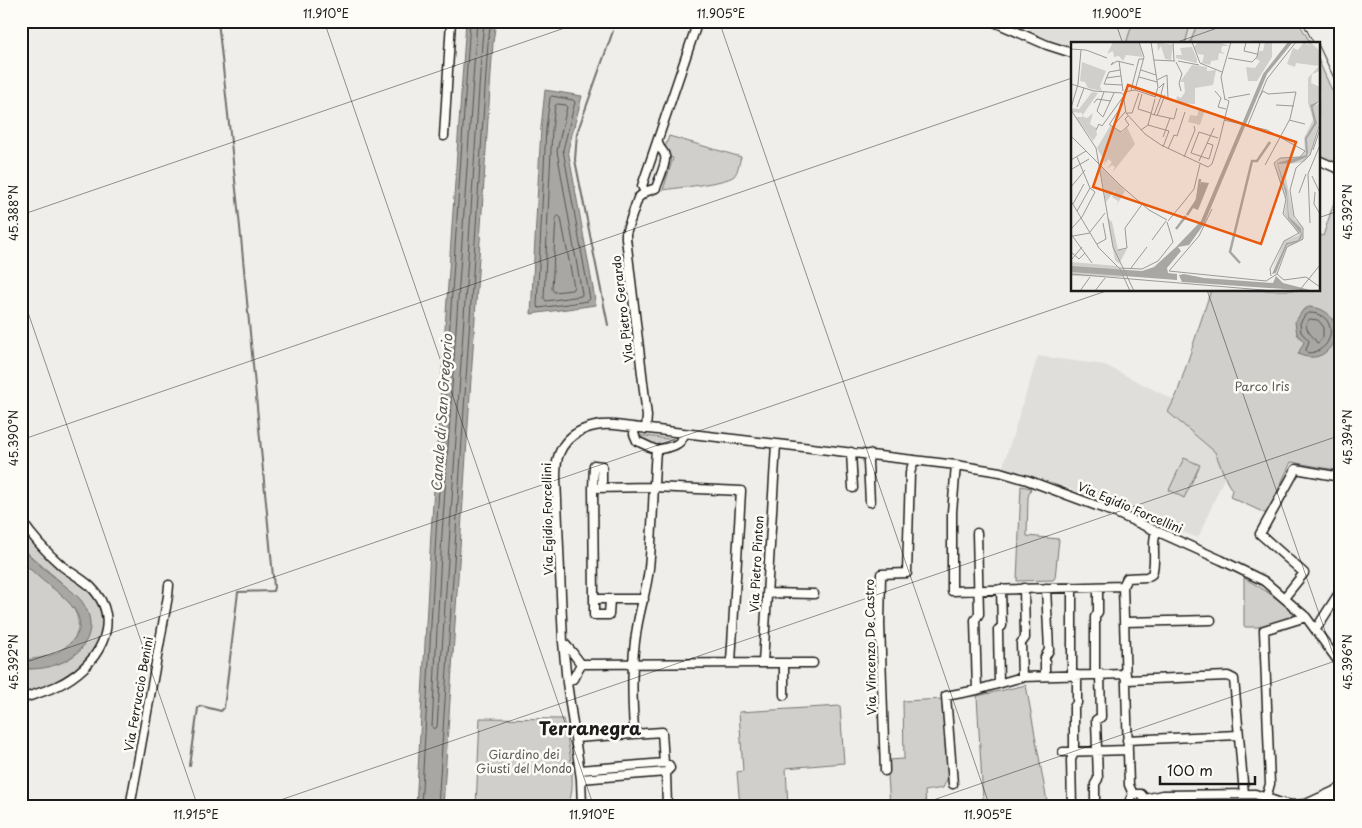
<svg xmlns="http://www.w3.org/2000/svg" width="1362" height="828" font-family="'Playpen Sans',sans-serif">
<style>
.built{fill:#e0deda}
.green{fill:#d0cfcc;stroke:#767674}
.water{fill:#a8a7a3;stroke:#706f6d}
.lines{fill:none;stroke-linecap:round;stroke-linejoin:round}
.shore{stroke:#545452;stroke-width:1}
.stream{stroke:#706f6d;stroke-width:2}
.minor-casing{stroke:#1c1c1c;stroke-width:11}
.minor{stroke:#fdfcf7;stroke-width:8}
.tram{stroke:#1c1c1c;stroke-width:1}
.ticks{fill:none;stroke:#1c1c1c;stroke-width:1;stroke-opacity:0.45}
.labels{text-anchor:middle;stroke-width:5;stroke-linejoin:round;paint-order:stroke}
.street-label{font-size:12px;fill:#1c1c1c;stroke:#fdfcf7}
.park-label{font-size:12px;fill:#5b5b5a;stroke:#fdfcf7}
.water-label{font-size:14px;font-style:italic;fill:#5b5b59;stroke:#fdfcf7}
.district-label{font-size:18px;font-weight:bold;fill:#1c1c1c;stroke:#fdfcf7}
.inset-river{fill:none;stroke:#a8a7a3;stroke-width:2.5}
.inset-road{fill:none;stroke:#9b9a98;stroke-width:1}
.view{fill:#e8590c;fill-opacity:0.15;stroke:#e8590c;stroke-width:2.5}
.inset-edge{fill:none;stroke:#1c1c1c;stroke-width:2.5}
.neatline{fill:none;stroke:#1c1c1c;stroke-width:2}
.ticks-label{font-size:12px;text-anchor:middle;fill:#1c1c1c}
</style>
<rect width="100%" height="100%" fill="#f0eeea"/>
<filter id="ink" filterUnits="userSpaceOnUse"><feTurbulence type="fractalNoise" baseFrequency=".02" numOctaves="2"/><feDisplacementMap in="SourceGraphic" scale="10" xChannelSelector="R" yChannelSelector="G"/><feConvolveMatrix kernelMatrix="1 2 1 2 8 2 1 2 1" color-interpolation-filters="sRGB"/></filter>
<g filter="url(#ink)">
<path class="built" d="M1031,21h167l-8,23h-118v2l-44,-13z
M1038,356l67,9 69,35 -6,12 47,40 10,24 -27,62 -130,-50 -66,-19z"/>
<path class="green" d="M1133,21h58l-6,23h-59z
M1198,21h100l13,23h-121z
M1318,59l12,27 11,20v60l-23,-8z
M669,136l72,21c-2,6 -3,15 -7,19 -7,7 -59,12 -71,14l10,-32 -4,-1 -5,-7z
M1341,181v290l-50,-9 -24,52 -37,-17 2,-7 -5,-8 -12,-30 -47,-40 9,-18 34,-104h107v-56l5,2z
M638,435l39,5 -1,2 -20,6 -18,-9z
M1184,458l16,7 -16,33 -15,-8z
M1021,486l10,2 -3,9 -1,39 32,3 -4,39 -2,2 -36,1z
M21,523l68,64 13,18 4,21 -8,25 -20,22 -22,13 -35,11v-28c23,0 43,-4 60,-19 3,-9 9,-22 8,-30 -3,-24 -51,-54 -68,-74z
M21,560c9,8 17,16 26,24 7,5 16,10 21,17 21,24 8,46 -20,56 -8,3 -18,3 -27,3z
M1244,578c19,11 37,21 51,38l-33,11h-18z
M1026,685l22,122h-59l-6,-7 -6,-104z
M944,699l5,76 -6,13 -18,3 1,16h-36l-3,-47 17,-1 -1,-58z
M840,706l4,57 -58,5 2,39h-48l-3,-35 6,-1 -4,-59z
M480,718l83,1c5,20 14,65 6,83l-23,5h-70z"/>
<path class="water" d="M466,21h30l-3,22 -50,764h-27l15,-274z
M545,90l37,6 -14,54 28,155 -65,9 10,-186z
M1309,307c45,2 27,65 -11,47l6,-12 -7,-8 -2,-12 8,-12z
M21,546c11,13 24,24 37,34 8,7 19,14 25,23 18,27 -1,54 -28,62 -11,4 -22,4 -34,4v-9c19,-1 36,-4 50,-18 26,-25 -13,-49 -30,-63 -7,-6 -13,-12 -20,-19z"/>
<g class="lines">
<path class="shore" d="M477,21l-35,513 -10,193 2,2 3,-2 45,-684 2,-22
M552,96l21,4 2,2 -12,48 27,149 -2,2 -49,7 -2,-2 9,-178 4,-30z
M558,104l8,1 1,2 -10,44 25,143 -1,2 -35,5 -2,-3 8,-169 3,-23z
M559,216l2,2 13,69 -2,3 -18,2 -2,-3 4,-71z
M1310,313c29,0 26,39 -2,40l-2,-3 3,-9 -8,-9 -1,-9 5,-8z
M1310,319l8,1 5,6v11l-5,6 -2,-1c-3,-7 -10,-10 -10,-18z
M421,807l15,-273 34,-513
M438,807l50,-764 3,-22"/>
<path class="stream" d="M615,23l1,-2
M608,325l-33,-165 2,-27 36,-102
M190,766l8,-58 3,-2 20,5 3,-3 14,-116 35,-1 1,-4 -34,-360 -22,-206"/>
<defs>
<path id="minor" d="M992,21l55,24 25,8
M444,136l7,-115
M1318,160l23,10
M645,192l-3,-6 56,-165
M635,428l-1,6 3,7 19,9c12,-3 25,-3 28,-16
M646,429l1,-13 -21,-178v-5l12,-35 7,-6 11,-4c2,-6 11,-26 9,-32 -1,-6 -6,-6 -7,-14
M776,444l-13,219h21v32
M851,452l2,36
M869,454l-1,8 2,40
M956,465l-4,47v79l171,-5
M593,488l1,-23 8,1v22
M21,520c12,18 25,32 41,46 9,7 19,12 28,20 37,36 6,82 -33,100 -11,5 -24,9 -36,13
M1072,587v88
M767,593l47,1
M1284,598l20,-25 -44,-39 36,-65 45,8
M594,599v16h15l1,-16
M644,599h-50l-1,-111 61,-1 87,4 -10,171
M1125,622l86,-2
M1316,629l25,-39
M563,642l9,10 9,12 -8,15 -6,4
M784,663h29
M581,664l182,-1
M1095,674v-57l3,-5v-25
M1045,676v-19l4,-7 -3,-62
M1022,677l-1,-34 4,-5 -1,-50
M1126,680l102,-4 6,3 10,115
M999,683l-1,-53 4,-4 -1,-37
M977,690l-2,-70 4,-6 -2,-81
M634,730c-2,-34 -3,-68 3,-102 3,-20 10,-39 12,-60 4,-39 4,-78 7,-118
M575,738l87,-6 2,31
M1127,740l111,-5
M1063,752l64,-2
M580,770l84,-7 5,2 1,3 -4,4 -85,7
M885,771l-5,-147 1,-50 26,-1 3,-100 4,-13
M666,772l1,35
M953,784l-7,-88 31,-6 45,-13 104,-3
M1133,794l-4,-9 -6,-199 4,-8 20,-1 5,-3c5,-14 -1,-29 4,-43
M1334,794l4,13
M1266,798l4,-14 -6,-154 42,-13
M1145,799l17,-4 93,-1 26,9 11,2 14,-1 35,-16
M130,807l38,-211 1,-11
M582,807l-1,-28 -14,-96 -4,-41 -7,-164c0,-8 0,-17 3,-24 9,-23 34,-31 56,-29l341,40 44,7 27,8 89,33 105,47 43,21 42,36 35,48
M1072,807l-1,-47 3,-9v-44l3,-4v-28
M1095,807v-23l3,-5 -2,-59 5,-3 -1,-43
M1132,807l-2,-7 3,-6h8l4,5
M1313,807l28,-13"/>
</defs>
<use href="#minor" class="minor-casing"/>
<use href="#minor" class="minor"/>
<path class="tram" d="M1302,21l12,23
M1318,44l23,49"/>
</g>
</g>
<path class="ticks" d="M324,21l270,786M719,21l271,786M1115,21l8,23M1172,44l65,-23M21,215l564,-194M1318,218l23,-8M1207,290l134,387M21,292l177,515M21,440l1051,-362M21,664l1088,-374M260,807l1081,-372M913,807l428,-148"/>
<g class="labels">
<g class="street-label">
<text transform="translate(623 309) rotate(-97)" y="4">Via Pietro Gerardo</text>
<text transform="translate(1130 508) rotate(23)" y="4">Via Egidio Forcellini</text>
<text transform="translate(548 519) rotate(-91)" y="4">Via Egidio Forcellini</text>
<text transform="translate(757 564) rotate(-87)" y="4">Via Pietro Pinton</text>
<text transform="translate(871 647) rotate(-91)" y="4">Via Vincenzo De Castro</text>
<text transform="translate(139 694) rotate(-80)" y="4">Via Ferruccio Benini</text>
</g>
<g class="park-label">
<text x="1262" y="391">Parco Iris</text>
<text x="524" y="759">Giardino dei<tspan x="524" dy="14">Giusti del Mondo</tspan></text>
</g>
<g class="water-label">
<text transform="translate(442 413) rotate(-86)" y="5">Canale di San Gregorio</text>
</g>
<g class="district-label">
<text x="590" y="735">Terranegra</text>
</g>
</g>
<g transform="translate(1071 42)">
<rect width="249" height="249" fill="#f0eeea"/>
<path d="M42,0h26l4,15 -17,-2 -3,6 -4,-5 -5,1 -1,-6 -6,3zM86,0l16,3 -2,15 -6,-1 -4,-13 -3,5zM127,0h21l10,4h-7l-1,5 4,3 -6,-1 -1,7 -7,1 -1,4 -8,-2 2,-8 -6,-1 -4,-7zM194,0l7,1v14l-15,24h-9l-2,-14 9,1 5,-7 -4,-2 3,-8h4zM233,0l7,5 -5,-5h4l10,9v20l-8,3 -1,9 9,4v14l-10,6 4,16 -8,13v20l-13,5 -16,2 11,41v13l12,12 1,6 -3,5 -12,3 -14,28 12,-30 15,-6 -15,-21 2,-11 -11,-40 5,-5h19l6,-6 -1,-14 9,-18 -5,-17v-25l11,-12 -23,-3 -1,4 -8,-3 6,-16 5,2zM121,5l5,12v4h-1l-20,-5v-3h6l-2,-7zM11,20l24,9 -6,15 2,5 -14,-3 -3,-6 -5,-1zM121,23l15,2v4l9,-1 -3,15 -18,3v16l-19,-1 1,-7 4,2 4,-6 -1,-10h-4zM21,50l6,1 -16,23 5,2 6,-5 -3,11 6,4 1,7 -4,6 -17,-24h6v-4l-11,-1v-4l8,1zM249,61v17l-10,35 -6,7 -15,2 -3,14 8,40 9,10v12l-16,7 -13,24 13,-26 13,-4 2,-7 -1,-6 -12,-11 -2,-26 -9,-27 29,-7v-18l10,-16 -4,-16zM128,67l6,1 -5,15 -12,-3 2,-7 7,1zM39,84l12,7 5,-6 8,17 -23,29 3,-6 -3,-2 -5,4 5,-7 -4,-3 -4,6 1,-4 -5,1 3,-3 -6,-11zM28,122l26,27 -9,15 2,-5 -6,-4 4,-8 -10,13zM36,175l5,5 6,28 9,-1 -8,15 -4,-4zM0,220l46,4 6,11 -52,-1z" fill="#d0cfcc"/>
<path d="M217,0h5l-26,32 -63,150 -15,21 -11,2 3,4 -14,17 1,5 9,1v6l-106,-8v-6l71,5 12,-4 22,-20 25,-26 62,-147zM249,59l-7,6 4,16 -10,16 1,13 -1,5 -15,6 -14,1 9,27 2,26 12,11 1,7 -1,4 -4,3 -10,3 -11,28 -4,1 14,-31 12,-3 3,-6 -13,-16 -1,-19 -10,-36 29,-8 -1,-17 9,-15 -4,-18zM130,140l8,1 -11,27 -5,-2zM113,232l20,4 69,5 3,-7 7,7 31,8 -132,-9 -3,-7z" fill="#a8a7a3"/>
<path class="inset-river" d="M116,173l10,-15 3,-21M105,187l10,-13M169,221l-10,-11 22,-91h5l13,-19"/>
<path class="inset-road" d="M80,0l7,45 -3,10M102,0l1,19M121,0l8,21M175,0l-2,9 13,3M0,7l15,1 21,8M157,16l24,4 5,-5 3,-15M83,18l21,1M48,19l4,30M107,19l21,4M42,20l-2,3 6,-4 17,4M105,20l6,12 -3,9 2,8M129,21l22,9M49,28l-11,2 -5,12 18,1M70,28l15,5M68,35l18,5M35,36l15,-2M86,38l10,-5 1,24 5,2M0,42l23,7 28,2M88,46l5,-5 -3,11M60,48l8,-31h4M64,48l9,-33 -5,-15M144,49l6,7 -3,9 8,2M33,50l-7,19 6,6 11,-24M53,50l11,-2 21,7M52,51l3,20 19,21 16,11 47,22 4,-3 7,-22 10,-41 -4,-2M71,52l-4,15 13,4M157,56l22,-4M188,56l4,-7 5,3 28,-2 -6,27 -25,46M154,58l-4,-23 10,-35M23,61l3,-4 14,2M205,63l18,1M6,65l7,-19M0,66l7,-24 3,-34M0,68l25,38 17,99 21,44M56,71h5l7,-20M80,72l23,5 3,-11M83,73l8,-21M86,74l8,-21M153,78l43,10 38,21 -5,6 -20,1 -6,5 12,36 -3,15 16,19 -15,8 -14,28 1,7M218,78l16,4M249,81l-10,32 -14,13 -6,22 4,26 9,12v11l-16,8 -10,27 7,6 22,-3 14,10M38,83l14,-21M39,83l11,7 8,-7 -4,-6 3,-3M77,83l21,6 -6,16M41,85l14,-16M176,85l20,-48 29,-37M25,88l3,-6 3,2 21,-29M70,88l7,-5 7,-26M128,90l-8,21 18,6 4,-14 -6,-2M128,90l19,6M0,94l50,50 28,24 18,10M92,95l7,-19M97,107l6,-14 3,1 8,-24M242,108l7,-21M6,115l13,31M113,115l11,-27 -1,-4M0,118l15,-9M128,119l15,-33M1,127l17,-10M241,134l8,17M0,145l14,-17M244,150l-1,12 6,10M228,151l7,-19M115,157l8,-10 6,-25M0,159l28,47 21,21 10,22M2,162l11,-20M141,167l-13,27 -30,35 97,10 11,-7M6,169l13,-23M97,179l19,-23M239,181l-2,-49 12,-29M1,186l10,-11 13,-25 -5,-4M19,190l15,-19M0,192l21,29M2,194l17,-3M81,198l14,-19M26,202l9,-5 -3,-16M47,208l9,-2 -2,-20 18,-25M0,210l8,7 6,-6M1,217l10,-12M48,226l23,1 16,-8 15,-19 -6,-20M60,226l16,-21M0,232l204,17M9,249l10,-14M24,249l10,-13M228,249l21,-26"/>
<path class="view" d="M57,43l168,57 -35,102 -168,-57z"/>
<rect width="249" height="249" class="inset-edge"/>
</g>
<rect width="1362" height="828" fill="none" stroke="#fdfcf7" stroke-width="55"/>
<path d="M1160 776v8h95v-8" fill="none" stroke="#1c1c1c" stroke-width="2.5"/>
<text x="1167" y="776" font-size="15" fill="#1c1c1c" stroke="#fdfcf7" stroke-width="4" paint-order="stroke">100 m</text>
<rect x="28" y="28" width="1306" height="772" class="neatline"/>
<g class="ticks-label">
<text x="326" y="18">11.910°E</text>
<text x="721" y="18">11.905°E</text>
<text x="1117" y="18">11.900°E</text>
<text transform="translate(1348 212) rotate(-90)" y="4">45.392°N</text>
<text transform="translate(14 213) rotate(-90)" y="4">45.388°N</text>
<text transform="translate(1348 437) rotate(-90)" y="4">45.394°N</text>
<text transform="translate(14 438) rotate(-90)" y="4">45.390°N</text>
<text transform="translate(1348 662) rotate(-90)" y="4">45.396°N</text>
<text transform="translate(14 662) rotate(-90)" y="4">45.392°N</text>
<text x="196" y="819">11.915°E</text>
<text x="592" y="819">11.910°E</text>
<text x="988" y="819">11.905°E</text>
</g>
</svg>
